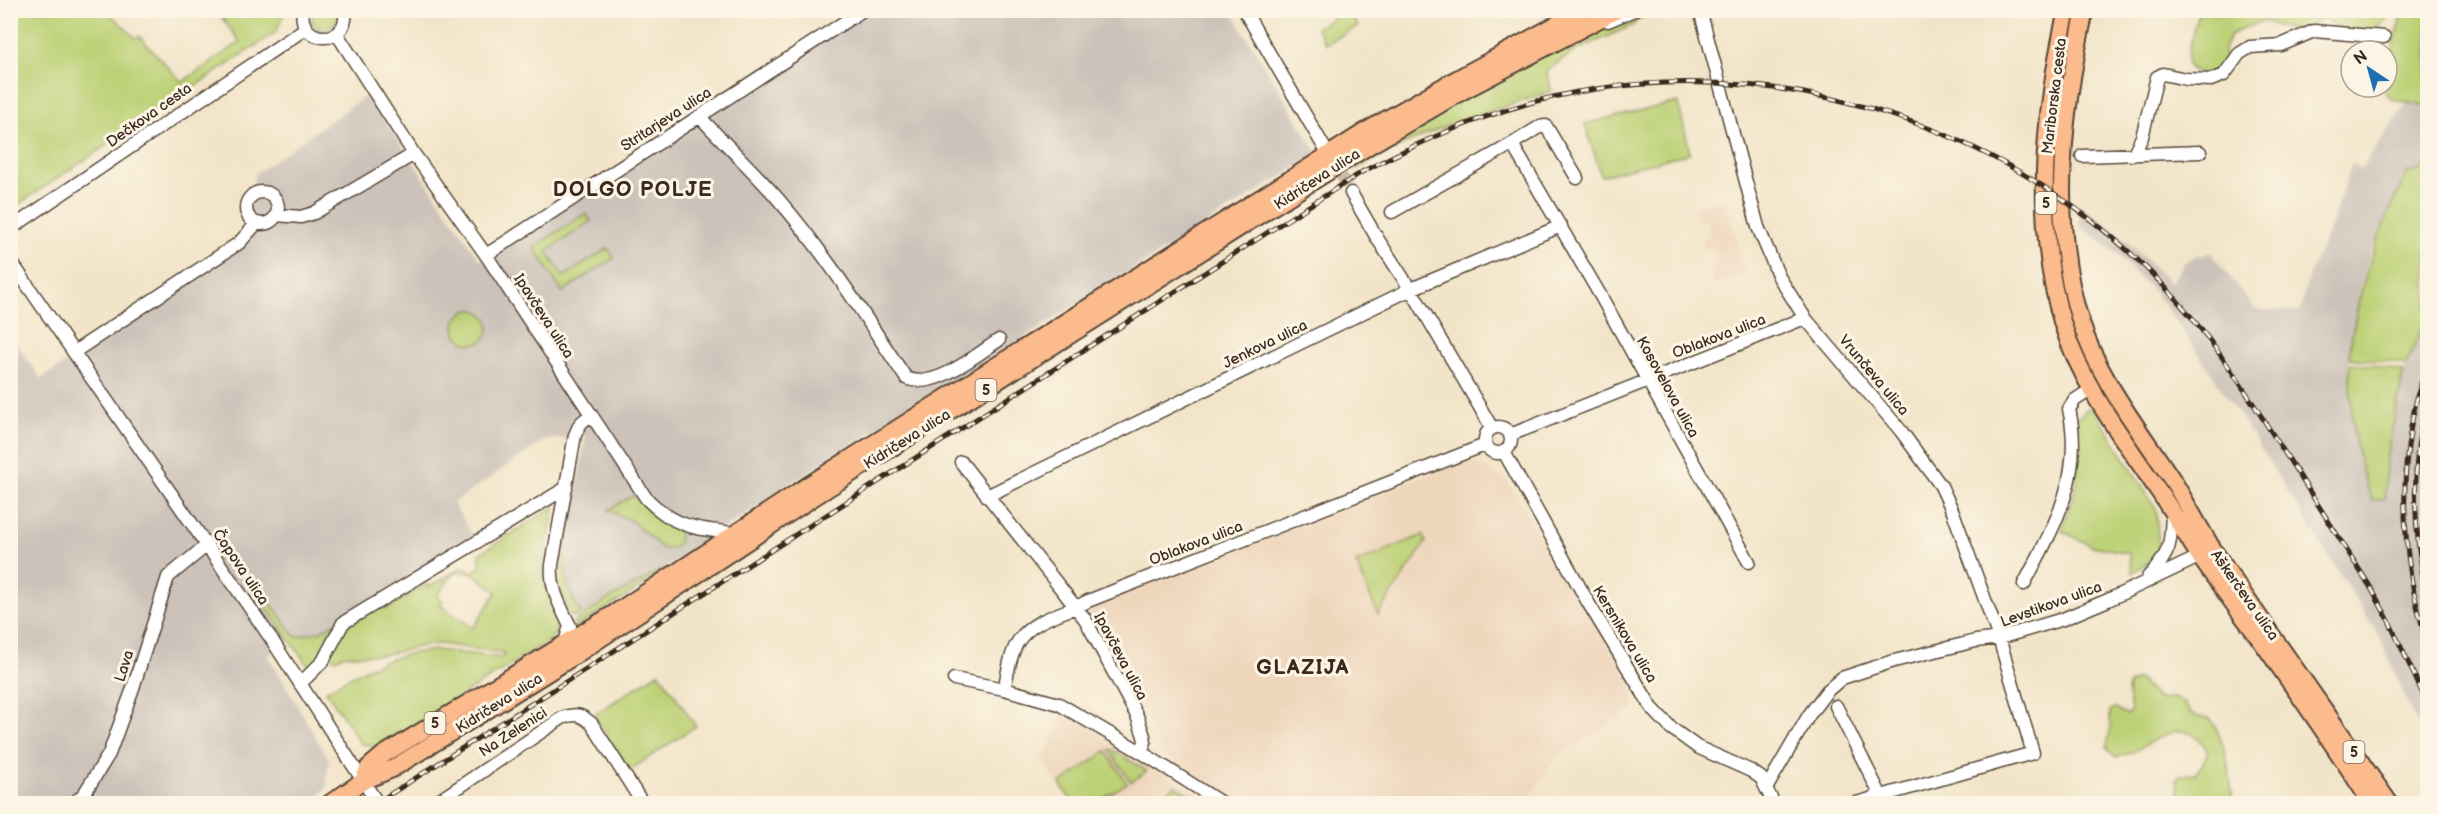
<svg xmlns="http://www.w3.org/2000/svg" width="2438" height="814" font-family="'Balsamiq Sans',sans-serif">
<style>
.built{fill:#eed6bb}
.industrial{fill:#ccc2b9}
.green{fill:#bcd074;stroke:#7c7d49;stroke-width:1.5;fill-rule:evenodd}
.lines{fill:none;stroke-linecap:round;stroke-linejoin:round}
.minor-tunnel{stroke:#cdbfa6;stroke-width:12;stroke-dasharray:12 6;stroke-linecap:butt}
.minor-casing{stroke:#564638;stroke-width:15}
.major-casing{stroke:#564638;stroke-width:20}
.minor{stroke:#fff;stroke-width:12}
.major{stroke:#fbbb8d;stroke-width:16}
.rail-casing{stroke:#3b2a1e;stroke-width:5}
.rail{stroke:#fcf5e5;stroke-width:3;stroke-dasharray:9;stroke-linecap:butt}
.labels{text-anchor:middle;stroke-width:6;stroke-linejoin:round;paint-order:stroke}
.shield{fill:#fcf5e5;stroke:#75675a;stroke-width:1.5}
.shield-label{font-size:14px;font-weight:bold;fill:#3b2a1e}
.street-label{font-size:15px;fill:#3b2a1e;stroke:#fcf5e5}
.district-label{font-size:21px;font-weight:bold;letter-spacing:1.5px;fill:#3b2a1e;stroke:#fcf5e5}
</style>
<rect width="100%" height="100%" fill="#fcf5e5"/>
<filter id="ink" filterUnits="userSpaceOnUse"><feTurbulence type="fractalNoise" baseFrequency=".0167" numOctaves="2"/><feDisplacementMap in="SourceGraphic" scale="12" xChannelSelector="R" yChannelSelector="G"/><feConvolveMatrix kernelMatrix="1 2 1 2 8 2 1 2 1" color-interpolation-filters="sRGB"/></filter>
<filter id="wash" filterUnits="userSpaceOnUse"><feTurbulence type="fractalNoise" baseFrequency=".008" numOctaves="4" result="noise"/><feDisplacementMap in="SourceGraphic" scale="24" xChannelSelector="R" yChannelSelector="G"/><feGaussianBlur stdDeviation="1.35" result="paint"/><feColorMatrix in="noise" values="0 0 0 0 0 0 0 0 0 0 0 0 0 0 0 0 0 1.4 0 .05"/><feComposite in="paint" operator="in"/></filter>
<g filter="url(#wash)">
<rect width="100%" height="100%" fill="#f2e4c8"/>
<path class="built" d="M1725,197l20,78 -32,8 -4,-18 8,-2 -4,-16 -9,2 -2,-10 8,-3 -4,-16 -9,2 -4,-16z
M1467,459l39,21 127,207 2,21 -75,47 -14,15 -20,33h-287l-75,-48 -36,-75 -41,-71z
M1064,715l10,3 139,85h-141l-30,-43z"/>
<path class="industrial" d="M855,11h376l87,143 -518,323 -136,92 -78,44h-5l-11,-17 -5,-18v-23l21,-119 -41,4 -92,63 20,33 -152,95 -32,8 -21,16 61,105 -3,29 -16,14h-299l-1,-469 31,45 198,-131 16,-74 112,-79 113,165z
M2408,102l19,5v57l-8,7 -46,75 -12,41 -12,71 1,48 10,63 25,30 1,-40 18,-87 23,-55 1,106 -6,35v42l6,55 -1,185 -16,-29 -32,-75 -125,-198 -72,-109 -27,-36 -37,-38 -38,-29 -1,-23 39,30 53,50 14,-21 13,-8 2,3 10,-5 46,58 44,1 9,-37 18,-39 25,-72 9,6z"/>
<path class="green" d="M11,10l96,1 29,27 3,-2 43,46 58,-40 -23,-31h68l-9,21 -265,177z
M312,10l25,1v9l-6,7 -12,2 -7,-6z
M2221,10l171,1c-4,8 -16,20 -26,21 -13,1 -33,-2 -40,-14l-10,2 -6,8 -17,2 -31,-9 -31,13c-2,5 -7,12 -7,18 0,13 6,22 -15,21 -10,0 -16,-1 -22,-8l1,-13 10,-39h22z
M1345,11h4l9,15 -32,18 -10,-16z
M1640,11h18l-19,8 -6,6 -56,25 -31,21 6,20 -113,38 -49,22 -36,20 -2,-7 56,-35 132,-73z
M2402,11h25v96l-35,-8 -8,-8v-4h3v-13z
M1678,102l12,51 -89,23 -16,-52z
M2427,164v153l-21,48 -16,-3 -41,-4c8,-68 28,-124 58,-185l12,-2z
M586,213l5,8 -44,31 16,25 45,-29 6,10 -52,34 -28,-45z
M455 327a17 17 0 1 1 34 0a17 17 0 1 1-34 0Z
M2350,364l22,1 32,7 -18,87 -1,40 -13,1c-18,-46 -22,-86 -22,-136z
M2088,408l6,1 62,100 3,42 -11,12 -16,10 -3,-20 -37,-7 -30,-15 12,-39 6,-36 -8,-33z
M634,495l18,20 27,16v12c-5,6 -8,7 -16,6l-33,-29 -22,-10z
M555,506c-4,22 -14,55 -10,76 3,21 22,39 5,58l-159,100 -14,6 -16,-2 -35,-53c33,-21 70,-39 110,-41l67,8 1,-5 -64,-9 -14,1 -43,10h-40l-7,4 -9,-4 -14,12 -7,-4 -41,-57 4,-3 3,2 24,32 25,-6 13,-8 3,8 40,-26 10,4 40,-25 2,3 33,-20 9,5 8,-4 2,-3 -2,-11zM455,572l17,1 25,19 -24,36 -33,-23 3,-4 -6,-6z
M569,513l3,5c-8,38 -14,61 9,95l-5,4 -5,-1 -2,-3 -14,-37 11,-61z
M1423,535l3,7 -48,73 -22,-52z
M664,569l-2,5 -87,54 -1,-6 33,-22z
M659,672l37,54 -66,44 -36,-55z
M2138,679l20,20 16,-1 9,4 7,10 8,5 12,1c17,25 20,57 23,85l-53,-1 -4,-22 4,-5 15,-1 7,-9 6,-13c-26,-48 -60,2 -93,5l-8,-10 3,-18v-19l5,-2 12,7 4,-4 -4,-21 2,-6z
M1111,749l36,22 -16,11 -22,-32z
M1106,751l21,32 -31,20h-23l-13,-19z
M1175,786l28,17h-43l-3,-4z"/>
</g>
<g filter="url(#ink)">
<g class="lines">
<path class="minor-tunnel" d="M1332,160l19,33"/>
<defs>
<path id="minor" d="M303,10c-6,35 47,37 42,0
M1244,10l80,137
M1700,10l58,217 21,50 26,41 96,113 40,55 12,26 46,126 34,115 -180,51
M1608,21l26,-11
M337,34l77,120 72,101 160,243c28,29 49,31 88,35
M699,116c26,28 54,54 79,83 49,56 87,118 128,179 28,13 70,-23 93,-38
M2133,155l9,-18 15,-60 6,-3 23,5 25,1 13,-5 15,-21 11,-7 31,-2 33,-14 70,6
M2082,156l118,-4
M1577,178l-31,-52 -7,1 -27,17 87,149 150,269
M246 208a16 16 0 1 1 32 0a16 16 0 1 1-32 0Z
M1351,193l26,45 39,60 76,130
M1392,212l120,-68
M276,215l25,2 13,-4 100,-59
M10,229l296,-201
M486,255l377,-245
M10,260l260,377 108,167
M74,352l165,-109 18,-20
M1485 440a13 13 0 1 1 26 0a13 13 0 1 1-26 0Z
M1510,435l295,-117
M1504,452l85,152 63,104 19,20 26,19 54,24 10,7 13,26
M961,462l124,157 52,97 7,20 1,6 -4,10 -82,-48 -55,-15
M987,496l424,-207 150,-63
M2148,577c23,-23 23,-34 24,-65
M2024,584c30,-57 60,-108 45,-175l6,-9 17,-11
M565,642l5,-16c-10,-20 -20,-38 -18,-61l23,-130 5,-11 11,-10
M954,679l50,10c4,-16 6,-36 15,-49 15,-22 48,-27 69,-39l397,-156
M300,684l23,-23 20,-38 223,-135
M1836,706l49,98
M1141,752l82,52
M1767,787l42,-72 18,-24 15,-13 52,-17 82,-20 23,-3 64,-19 45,-19 99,-47
M73,804l11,-10 25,-40 23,-63 36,-114 39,-32
M434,804l128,-86c14,-5 19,-4 30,6l51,80"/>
<path id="major" d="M2067,10c-23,100 -34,216 -4,315 19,61 61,115 97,168 14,21 27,44 41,65 19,28 39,54 59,81 38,54 76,109 112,165
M2085,10c-22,100 -36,210 -5,310 19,61 61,111 95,164 13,22 25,45 39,67 57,85 117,168 176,253
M363,781l6,-14 14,-12 232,-142 195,-129 553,-351 90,-52 130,-71
M329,804l34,-23 29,-12 179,-111 246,-163 553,-350 89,-52 158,-83"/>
</defs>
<use href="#minor" class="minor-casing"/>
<use href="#major" class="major-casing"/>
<use href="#minor" class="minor"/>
<use href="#major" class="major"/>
<defs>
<path id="rail" d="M2428,362c-32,89 -30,193 0,282
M2428,395c-18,67 -15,139 0,206
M375,804l987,-632c74,-39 151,-71 234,-83 207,-30 423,44 567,196 42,44 75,94 107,145 34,52 67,105 101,158l17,31 40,86"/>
</defs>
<use href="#rail" class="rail-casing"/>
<use href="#rail" class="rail"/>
</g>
</g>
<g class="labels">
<g class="shield">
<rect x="2035.5" y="192" width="21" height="22" rx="4.5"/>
<rect x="975.5" y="379" width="21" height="22" rx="4.5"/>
<rect x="424.5" y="712" width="21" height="22" rx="4.5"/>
<rect x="2343.5" y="741" width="21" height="22" rx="4.5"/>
</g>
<g class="shield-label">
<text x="2046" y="208">5</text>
<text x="986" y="395">5</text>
<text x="435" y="728">5</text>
<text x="2354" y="757">5</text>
</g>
<g class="street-label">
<text transform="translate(2054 96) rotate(-83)" y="5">Mariborska cesta</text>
<text transform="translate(149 115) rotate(-35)" y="5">Dečkova cesta</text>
<text transform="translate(666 119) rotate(-33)" y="5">Stritarjeva ulica</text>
<text transform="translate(1317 179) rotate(-33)" y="5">Kidričeva ulica</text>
<text transform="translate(544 316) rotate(57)" y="5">Ipavčeva ulica</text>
<text transform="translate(1719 336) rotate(-21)" y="5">Oblakova ulica</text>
<text transform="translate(1265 344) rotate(-26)" y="5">Jenkova ulica</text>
<text transform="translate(1874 375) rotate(50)" y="5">Vrunčeva ulica</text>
<text transform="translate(1668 387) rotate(61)" y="5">Kosovelova ulica</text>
<text transform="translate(907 439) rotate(-32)" y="5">Kidričeva ulica</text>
<text transform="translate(1196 543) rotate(-21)" y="5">Oblakova ulica</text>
<text transform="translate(241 567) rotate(56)" y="5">Čopova ulica</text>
<text transform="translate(2245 595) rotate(55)" y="5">Aškerčeva ulica</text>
<text transform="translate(2051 604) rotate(-20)" y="5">Levstikova ulica</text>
<text transform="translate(1625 634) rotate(59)" y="5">Kersnikova ulica</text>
<text transform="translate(1121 656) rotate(62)" y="5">Ipavčeva ulica</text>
<text transform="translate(124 666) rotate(-72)" y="5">Lava</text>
<text transform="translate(499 703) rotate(-32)" y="5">Kidričeva ulica</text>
<text transform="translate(513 732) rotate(-33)" y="5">Na Zelenici</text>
</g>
<g class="district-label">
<text x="633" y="196">DOLGO POLJE</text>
<text x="1303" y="674">GLAZIJA</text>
</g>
</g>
<rect width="2438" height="814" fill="none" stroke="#fcf5e5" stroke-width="36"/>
<g transform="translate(2369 69) rotate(324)"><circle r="28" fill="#fcf5e5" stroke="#afa495" stroke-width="1.5"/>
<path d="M0-4.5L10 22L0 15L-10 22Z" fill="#1f6fb2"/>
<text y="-9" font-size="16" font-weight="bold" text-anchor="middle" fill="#3b2a1e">N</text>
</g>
</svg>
